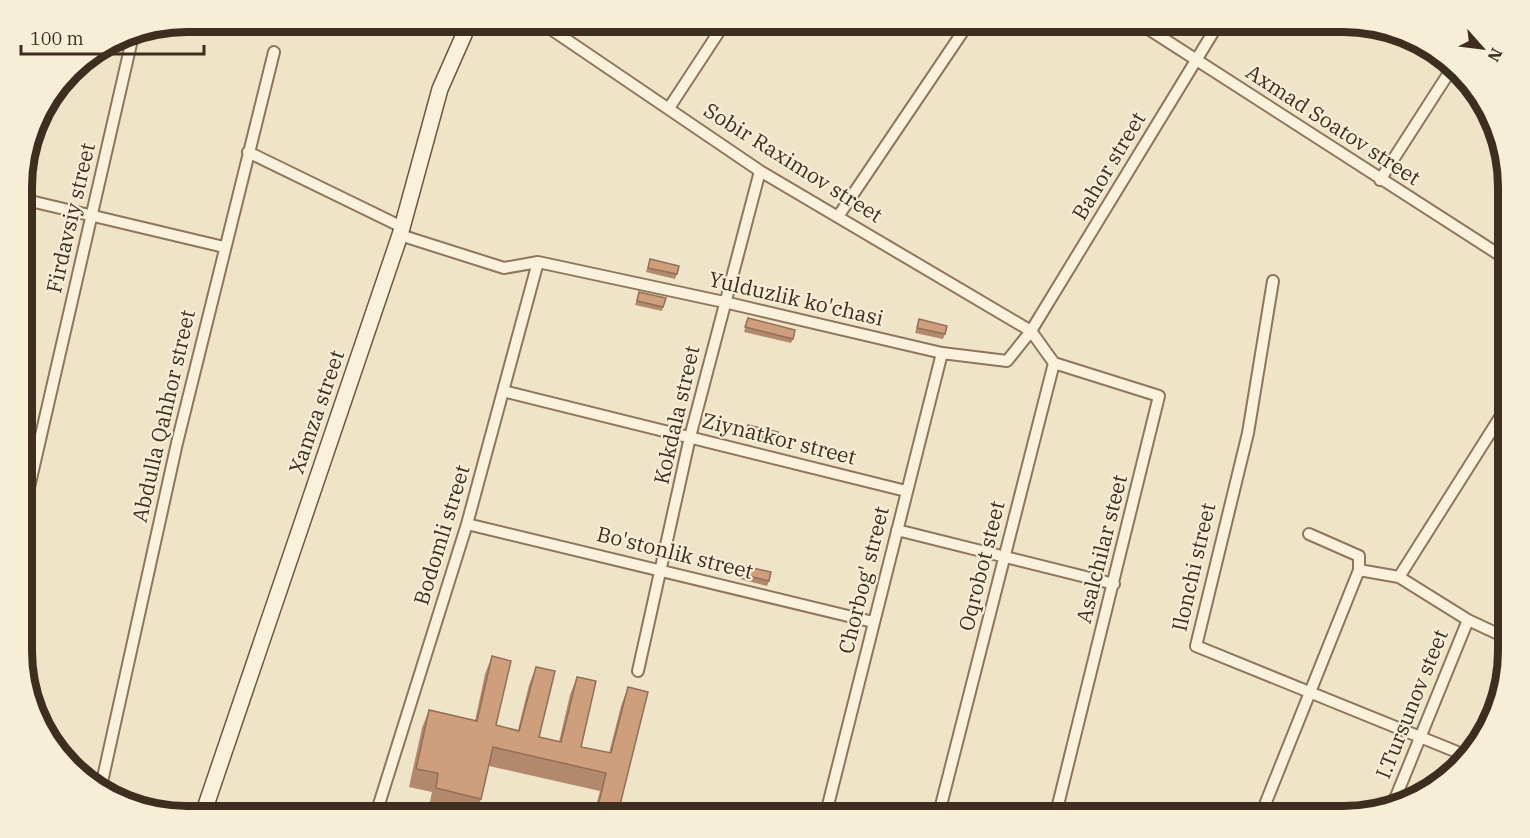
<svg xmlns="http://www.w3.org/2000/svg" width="1530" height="838" font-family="'IBM Plex Serif',serif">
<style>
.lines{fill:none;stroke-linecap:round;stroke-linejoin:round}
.street-casing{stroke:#8d765c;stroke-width:14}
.secondary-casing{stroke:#6f573f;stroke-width:18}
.street{stroke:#faf1dc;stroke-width:10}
.secondary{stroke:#faf1dc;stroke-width:15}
.wall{fill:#b2896c}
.building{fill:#cf9f7d;stroke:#916f58;stroke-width:1.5}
.labels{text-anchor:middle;stroke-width:4.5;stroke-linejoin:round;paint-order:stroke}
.street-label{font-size:21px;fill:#3d2e20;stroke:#f7eed8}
.rim{fill:none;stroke:#3d2e20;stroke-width:8}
</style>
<rect width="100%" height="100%" fill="#f0e4c8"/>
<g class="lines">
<defs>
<path id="street" d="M539,21l221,150 271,160 23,32 -116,454
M1136,21l373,240
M669,108l57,-87
M248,152l154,75
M1380,180l72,-112
M22,199l202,48
M839,215l131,-194
M400,235l104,33 34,-6 186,40 218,51 65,8 24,-30 189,-310
M1273,281l-25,152 -52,213 271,110
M1054,363l105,33 -104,421
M503,391l403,100
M22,518l112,-487
M467,524l406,98
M897,530l217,54
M1359,570l40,7 69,43 41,19
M1399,577l110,-174
M638,671l52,-234 70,-266
M100,791l77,-348 97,-391
M1393,804l75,-184
M375,817l92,-293 71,-262
M825,817l117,-464
M1260,817l99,-247v-14l-50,-22"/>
<path id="secondary" d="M202,817l198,-582 40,-146 30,-68"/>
</defs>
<use href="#street" class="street-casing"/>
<use href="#secondary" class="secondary-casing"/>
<use href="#street" class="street"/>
<use href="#secondary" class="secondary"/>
</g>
<path class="wall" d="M650,259l27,15 -2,5 -29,-7z
M639,292l24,15 -1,4 -27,-6z
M748,318l45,21 -2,4 -47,-11z
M919,319l26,15 -2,5 -28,-6z
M748,425l28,16 -2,4 -30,-7z
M743,566l26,15 -2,5 -27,-7z
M492,656l4,69 22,5 11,-45 7,-18 3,70 20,5 11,-47 7,-18 4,70 28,6 12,-47 7,-19 -11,130h-24l7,-26 -111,-25 -8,33 -6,18 -46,-11 3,-14 -23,-5 13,-59 7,-18 46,11 10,-47z"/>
<path class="building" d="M650,259l29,7 -2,8 -29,-6z
M639,292l27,6 -3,9 -26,-6z
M748,318l47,12 -2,9 -48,-12z
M919,319l28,7 -2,8 -28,-6z
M748,425l30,7 -2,9 -30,-8z
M743,566l28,6 -2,9 -28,-7z
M492,656l19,5 -15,64 23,6 17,-64 19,4 -16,66 22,5 16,-65 19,4 -15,66 30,6 17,-66 20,5 -31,125h-14l-7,-2 10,-42 -113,-26 -12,52 -45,-11 2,-15 -22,-4 13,-59 48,11z"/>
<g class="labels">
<g class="street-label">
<text transform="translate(1333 125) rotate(33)" y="7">Axmad Soatov street</text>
<text transform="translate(793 163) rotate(32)" y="7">Sobir Raximov street</text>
<text transform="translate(1109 166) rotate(-59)" y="7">Bahor street</text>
<text transform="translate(71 218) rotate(-77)" y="7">Firdavsiy street</text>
<text transform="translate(796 299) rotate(13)" y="7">Yulduzlik ko'chasi</text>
<text transform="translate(317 412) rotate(-71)" y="7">Xamza street</text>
<text transform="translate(677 415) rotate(-77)" y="7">Kokdala street</text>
<text transform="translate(164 416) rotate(-77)" y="7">Abdulla Qahhor street</text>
<text transform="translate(779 439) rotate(14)" y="7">Ziynatkor street</text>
<text transform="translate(442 535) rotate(-73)" y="7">Bodomli street</text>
<text transform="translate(1102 549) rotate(-76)" y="7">Asalchilar steet</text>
<text transform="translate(675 553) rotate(14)" y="7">Bo'stonlik street</text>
<text transform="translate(982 566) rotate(-76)" y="7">Oqrobot steet</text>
<text transform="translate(1194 567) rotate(-77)" y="7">Ilonchi street</text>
<text transform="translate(864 580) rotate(-76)" y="7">Chorbog' street</text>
<text transform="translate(1412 704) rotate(-68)" y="7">I.Tursunov steet</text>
</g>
</g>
<path d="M0 0H1530V838H0ZM187 32H1343A155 155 0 0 1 1498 187V651A155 155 0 0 1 1343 806H187A155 155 0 0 1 32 651V187A155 155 0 0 1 187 32Z" fill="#f7eed8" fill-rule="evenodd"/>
<path class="rim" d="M187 32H1343A155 155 0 0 1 1498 187V651A155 155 0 0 1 1343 806H187A155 155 0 0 1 32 651V187A155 155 0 0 1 187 32Z"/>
<g transform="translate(1482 48) rotate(118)" stroke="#f7eed8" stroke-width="4.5" paint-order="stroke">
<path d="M0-4.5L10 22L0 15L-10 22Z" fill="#3d2e20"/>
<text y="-9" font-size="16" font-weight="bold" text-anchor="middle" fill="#3d2e20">N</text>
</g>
<path d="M21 45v9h183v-9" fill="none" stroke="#3d2e20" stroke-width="3"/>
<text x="30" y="45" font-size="18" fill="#3d2e20" stroke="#f7eed8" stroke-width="4.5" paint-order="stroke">100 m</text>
</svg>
